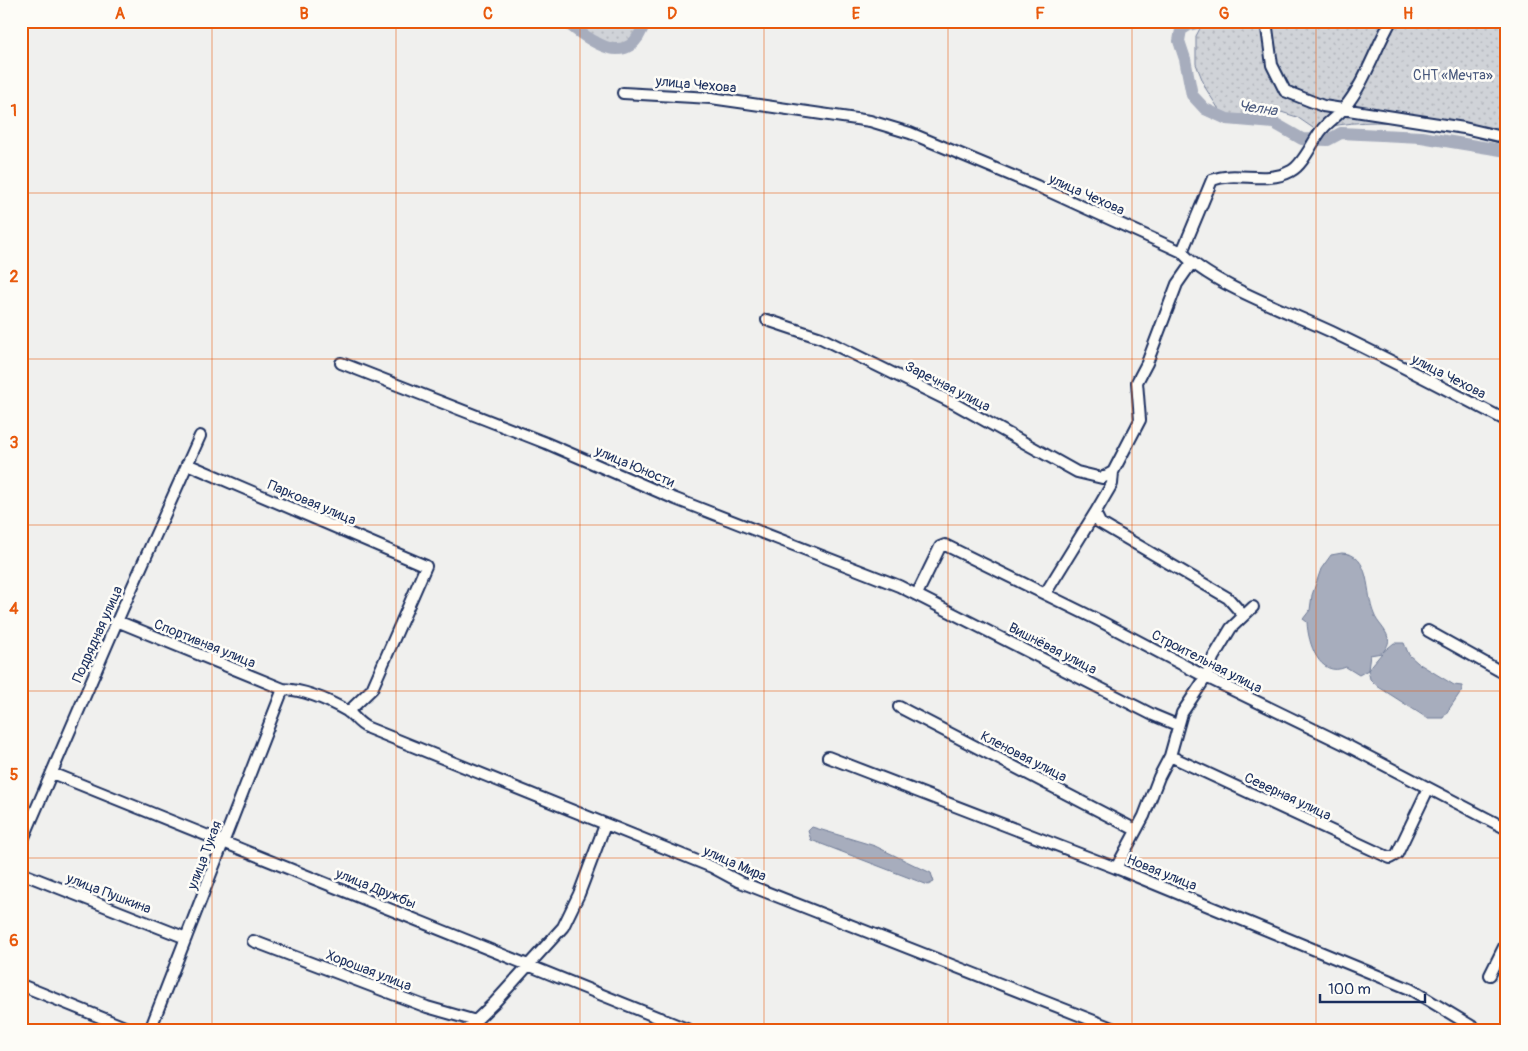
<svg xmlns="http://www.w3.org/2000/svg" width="1528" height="1051" font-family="Pangolin,sans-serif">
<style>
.garden{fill:url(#garden-dots);stroke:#76819b}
.water{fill:#a7adbd;stroke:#6f7b97}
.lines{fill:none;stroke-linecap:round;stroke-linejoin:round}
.river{stroke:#a7adbd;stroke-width:12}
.minor-casing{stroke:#1b2f5e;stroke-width:14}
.minor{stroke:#fdfcf7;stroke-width:10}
.grid{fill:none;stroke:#e8590c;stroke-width:1;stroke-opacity:0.55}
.labels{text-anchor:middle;stroke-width:5;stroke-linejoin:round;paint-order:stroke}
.park-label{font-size:14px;fill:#48587c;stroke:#fdfcf7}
.street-label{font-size:14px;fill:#1b2f5e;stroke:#fdfcf7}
.water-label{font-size:15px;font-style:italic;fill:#4c5b7f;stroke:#fdfcf7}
.neatline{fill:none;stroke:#e8590c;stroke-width:2}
.grid-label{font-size:16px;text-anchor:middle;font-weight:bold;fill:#e8590c}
</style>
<defs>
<pattern id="garden-dots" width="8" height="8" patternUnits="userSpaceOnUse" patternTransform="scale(1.25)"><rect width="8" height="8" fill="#d0d3d8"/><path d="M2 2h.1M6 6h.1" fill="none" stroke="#b2b5bc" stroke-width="1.8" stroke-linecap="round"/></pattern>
</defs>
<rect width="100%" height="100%" fill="#f0f0ee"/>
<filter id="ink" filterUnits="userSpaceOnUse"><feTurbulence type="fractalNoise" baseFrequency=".02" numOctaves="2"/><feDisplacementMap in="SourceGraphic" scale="10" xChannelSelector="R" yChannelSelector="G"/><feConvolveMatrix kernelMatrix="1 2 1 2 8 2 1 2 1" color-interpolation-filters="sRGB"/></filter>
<g filter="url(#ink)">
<path class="garden" d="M567,21h81c-8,49 -58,16 -81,0z
M1204,21h303v124c-62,-17 -128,-33 -191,-15l-19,-13 -19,-6 -26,4h-24l-8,-4 -14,-22 -10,-25v-28z"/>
<path class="water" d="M1342,553c30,1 23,41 32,61 3,9 12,15 14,24 2,5 -2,10 -5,14l11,-9h10l5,12 9,8 36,22 8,1v4l-19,28h-16l-50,-32 -7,-7 -2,-9 14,-17 -12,2 -2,15 -9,5 -13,-8c-27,12 -38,-24 -39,-45l-4,-3 7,-9 2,-15 9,-26 10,-14z
M812,827l63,19 56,27 3,9 -6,3 -117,-45 -3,-9z"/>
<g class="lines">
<path class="river" d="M565,21c26,21 65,51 80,0
M1207,21l-18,4 -8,5 -2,11 6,18 7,36 13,14 22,10 47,4 28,16 26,1 13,-7 80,4 86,14"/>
<defs>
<path id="minor" d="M1266,21l6,44 13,26 38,15 141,22 43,10
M623,93l88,5 159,23 40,12 127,53 145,66c26,32 116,63 156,83 57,27 113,57 169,86
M1182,252l30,-72c25,-10 53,5 79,-9 12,-6 21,-28 29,-39 7,-10 17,-15 24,-24 21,-25 31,-59 47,-87
M767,320l54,18 134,66 122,68 25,6 11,-6 27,-52 -3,-38 10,-19 30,-79 14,-20
M341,363l205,80 127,55 226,88 254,129 24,10
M187,464l239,102 -54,123 -24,23
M1113,472l-1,12 -17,29 5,10 128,75 15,17
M917,594l23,-47 5,-2 155,76 106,56 138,67 163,85
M1045,594l50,-81
M117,621l166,68c21,1 45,11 64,22 8,5 10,12 21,17l344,139 26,14 379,149
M1428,631l79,44
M899,707l237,123
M1170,756l220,102 7,-4 31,-65
M828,757l288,111 294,121 68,41
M52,773l637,257
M21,844l101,-234 78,-174
M1116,868l28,-52 15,-39 11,-21 12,-43 24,-36 7,-19 18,-30 22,-21
M21,873l165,65
M253,941l174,66 49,14
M1490,975l17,-34
M21,985l111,45
M150,1030l133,-341
M466,1030l29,-28 68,-75 16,-33 26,-69
M659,1030l2,-12"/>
</defs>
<use href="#minor" class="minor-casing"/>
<use href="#minor" class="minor"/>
</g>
</g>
<path class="grid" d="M212,21v1009M396,21v1009M580,21v1009M764,21v1009M948,21v1009M1132,21v1009M1316,21v1009M21,193h1486M21,359h1486M21,525h1486M21,691h1486M21,858h1486"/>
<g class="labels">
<g class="park-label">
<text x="1453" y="80">СНТ «Мечта»</text>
</g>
<g class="street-label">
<text transform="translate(696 84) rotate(5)" y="5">улица Чехова</text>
<text transform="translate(1087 194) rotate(24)" y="5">улица Чехова</text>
<text transform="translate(1449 376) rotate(27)" y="5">улица Чехова</text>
<text transform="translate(948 386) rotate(27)" y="5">Заречная улица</text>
<text transform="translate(635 466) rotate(23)" y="5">улица Юности</text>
<text transform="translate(312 502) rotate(23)" y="5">Парковая улица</text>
<text transform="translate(97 634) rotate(-66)" y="5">Подрядная улица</text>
<text transform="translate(205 643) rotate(22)" y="5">Спортивная улица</text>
<text transform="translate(1053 648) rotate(27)" y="5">Вишнёвая улица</text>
<text transform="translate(1207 661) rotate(27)" y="5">Строительная улица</text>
<text transform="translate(1024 756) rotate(27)" y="5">Кленовая улица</text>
<text transform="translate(1288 796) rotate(25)" y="5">Северная улица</text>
<text transform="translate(204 855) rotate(-69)" y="5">улица Тукая</text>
<text transform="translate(735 863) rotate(24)" y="5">улица Мира</text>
<text transform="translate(1162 872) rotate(22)" y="5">Новая улица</text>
<text transform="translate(376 888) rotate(22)" y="5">улица Дружбы</text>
<text transform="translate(109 893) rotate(21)" y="5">улица Пушкина</text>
<text transform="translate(369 970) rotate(21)" y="5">Хорошая улица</text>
</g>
<g class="water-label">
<text transform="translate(1258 108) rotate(8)" y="5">Челна</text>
</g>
</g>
<rect width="1528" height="1051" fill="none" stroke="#fdfcf7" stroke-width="55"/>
<path d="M1320 994v8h105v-8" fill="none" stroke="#1b2f5e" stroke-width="2.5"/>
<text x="1328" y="994" font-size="15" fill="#1b2f5e" stroke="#fdfcf7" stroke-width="4" paint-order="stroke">100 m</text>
<rect x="28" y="28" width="1472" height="996" class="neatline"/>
<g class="grid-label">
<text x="120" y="19">A</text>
<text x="304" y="19">B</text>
<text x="488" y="19">C</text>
<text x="672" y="19">D</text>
<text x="856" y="19">E</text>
<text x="1040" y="19">F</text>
<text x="1224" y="19">G</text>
<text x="1408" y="19">H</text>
<text x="14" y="116">1</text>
<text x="14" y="282">2</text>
<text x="14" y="448">3</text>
<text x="14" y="614">4</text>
<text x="14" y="780">5</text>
<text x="14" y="946">6</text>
</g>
</svg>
